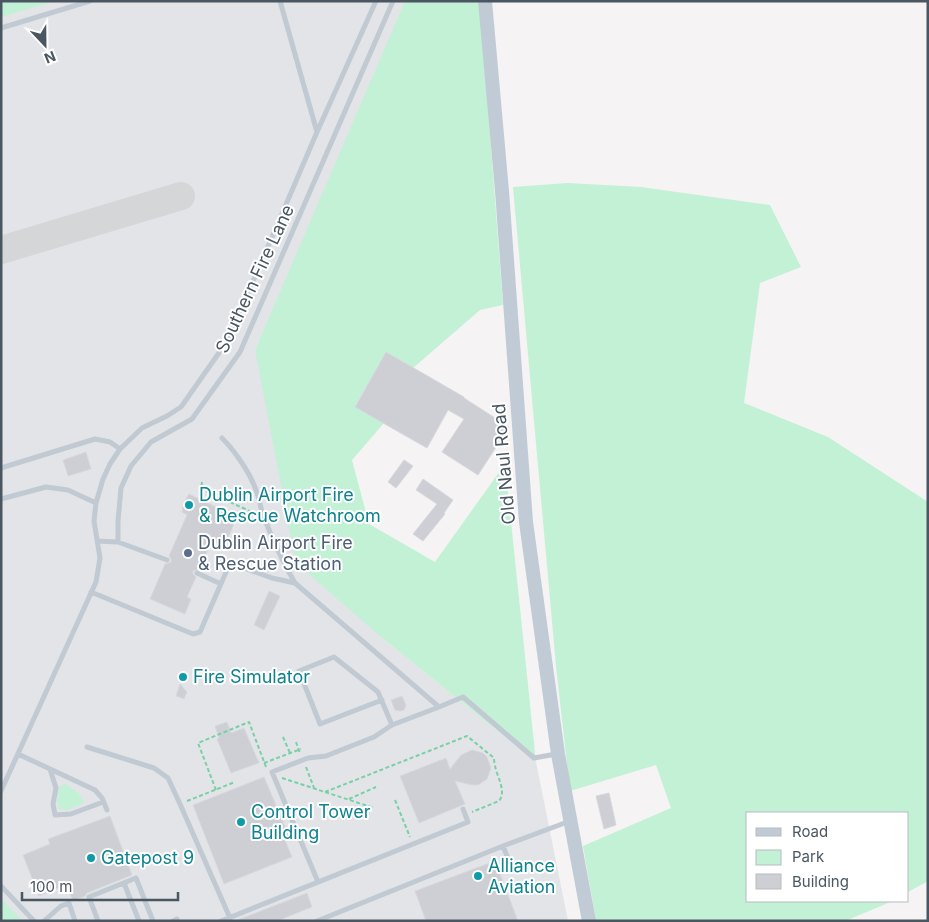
<svg xmlns="http://www.w3.org/2000/svg" width="929" height="922" font-family="Inter,sans-serif">
<style>
.airport{fill:#e2e4e7}
.green{fill:#c3f1d5}
.lines{fill:none;stroke-linecap:round;stroke-linejoin:round}
.taxiway{stroke:#d5d6d8;stroke-width:28}
.building{fill:#cdcfd5;stroke:#d7d9de}
.path{stroke:#7ad0a6;stroke-width:2;stroke-dasharray:4 2.5;stroke-linecap:butt}
.lane{stroke:#c1cad2;stroke-width:5}
.secondary{stroke:#c1cbd6;stroke-width:14}
.culture-dot{fill:#0f9aa8;stroke:#fff;stroke-width:2}
.service-dot{fill:#5c6f8a;stroke:#fff;stroke-width:2}
.labels{text-anchor:middle;stroke-width:4;stroke-linejoin:round;paint-order:stroke}
.street-label{font-size:18px;fill:#4a5661;stroke:#fff}
.culture-label{font-size:18px;fill:#0d838f;stroke:#fff;text-anchor:start}
.service-label{font-size:18px;fill:#4e5e75;stroke:#fff;text-anchor:start}
</style>
<rect width="100%" height="100%" fill="#f5f3f3"/>
<path class="airport" d="M1,1h409l-155,349 126,287 155,125 32,159h-567z"/>
<path class="green" d="M1,1h54l-54,16z
M405,1h75l23,304 -23,5 -67,58 -27,-16 -31,54 29,17 -32,37 17,64 66,38 70,-98 31,298 -155,-125 -85,-74 -41,-213z
M568,183l73,4 129,18 31,62 -41,16 -16,120 84,34 100,65v379l-20,11v-79h-160v88h145l-48,20h-249l-13,-75 88,-38 -15,-43 -86,26 -14,-125 -43,-479z
M65,784l14,9 5,10 -17,7 -8,-1 -2,-9 2,-13z
M1,899l22,22h-22z"/>
<g class="lines">
<path class="taxiway" d="M1,250l180,-54"/>
</g>
<path class="building" d="M386,352l78,45v1l45,29 -31,48 -36,-23 22,-33 -16,-9 -21,38 -72,-41z
M86,452l5,17 -23,7 -5,-16z
M404,460l9,6 -17,22 -8,-6z
M423,479l30,21 -9,13 1,1 -22,27 -10,-7 24,-30 -21,-14z
M189,494l48,23 -13,30 -12,-6 -13,28 -6,2v3l3,3 -9,20 4,2 -6,15 -35,-15 15,-35 6,-2v-3l-2,-3 18,-41 -5,-3 2,-10z
M269,591l11,5 -16,34 -10,-5z
M180,684l7,8 -3,7 -8,-3z
M402,696l4,9 -2,5 -4,1 -5,-1 -4,-10z
M227,722l4,11 13,-5 15,35 -28,10 -14,-34 2,-1 -4,-12z
M472,750l11,3 4,4 4,11 -4,11 -9,6h-6l-17,-4 10,23 -46,19 -19,-47 46,-18 4,11 11,-14z
M264,777l26,61 -5,2 7,17 -68,27 -31,-79z
M609,793l7,32 -12,4 -8,-33z
M110,816l22,59 -45,18 -2,3 -12,5 -7,-16 -27,11 -16,-41 27,-11 -2,-5z
M495,861l23,60h-92l-11,-30z
M307,893l5,14 -35,14h-42z"/>
<g class="lines">
<path class="path" d="M202,482l-1,7 53,24
M223,499l3,-7
M283,737l7,16
M296,742l4,11
M264,763l37,-14
M306,767l8,21
M282,778l92,30
M216,790l-18,-47 51,-21 17,45
M325,792l142,-56 27,22c0,16 14,32 5,43l-27,11
M349,799l27,-12
M395,800l15,37
M187,801l48,-19"/>
<path class="lane" d="M1,28l89,-27
M317,132l59,-131
M1,468l94,-29 15,3 10,7
M1,499l45,-12 22,3 28,13
M97,541l21,1 49,18
M118,542v-21l3,-33 10,-22 20,-24 41,-23 48,-67 153,-351
M197,573l24,11
M295,583l144,124 24,-10 71,61 22,-4
M91,592l102,42 7,-2 30,-69 42,15 23,5c-13,-22 -24,-47 -33,-71 -2,-7 -3,-15 -6,-22 -6,-17 -21,-39 -34,-52
M382,700l-62,24 -21,-53 35,-14 44,35 14,33
M87,747l67,21 14,10 12,26 50,114
M18,754l77,36 7,8 5,12
M50,769l6,19 -3,16 2,11 16,-1 32,-12
M1,791l95,-209 4,-24 -6,-37 2,-18 7,-24 7,-15 10,-15 22,-21 25,-12 14,-9 47,-67 89,-208 -37,-131
M503,846l67,-25
M318,882l-46,-110 36,-14 18,-2 48,-19 18,-12 47,-18
M124,883l15,38
M1,886l33,35
M44,921l17,-15 8,-3 6,18
M98,921l-9,-24 47,-19 17,43
M173,921l4,-2
M221,921l247,-99 -5,-13
M317,921l186,-75 8,20"/>
<path class="secondary" d="M485,1l17,190 24,331 32,232 31,167"/>
</g>
<g class="culture-dot">
<circle cx="189" cy="505" r="5"/>
<circle cx="183" cy="677" r="5"/>
<circle cx="241" cy="822" r="5"/>
<circle cx="91" cy="858" r="5"/>
<circle cx="478" cy="876" r="5"/>
</g>
<circle class="service-dot" cx="188" cy="553" r="5"/>
<g class="labels">
<g class="street-label">
<text transform="translate(255 279) rotate(-65)" y="6">Southern Fire Lane</text>
<text transform="translate(504 464) rotate(-95)" y="6">Old Naul Road</text>
</g>
<g class="culture-label">
<text x="199" y="501">Dublin Airport Fire<tspan x="199" dy="21">&amp; Rescue Watchroom</tspan></text>
<text x="193" y="683">Fire Simulator</text>
<text x="251" y="818">Control Tower<tspan x="251" dy="21">Building</tspan></text>
<text x="101" y="864">Gatepost 9</text>
<text x="488" y="872">Alliance<tspan x="488" dy="21">Aviation</tspan></text>
</g>
<g class="service-label">
<text x="198" y="549">Dublin Airport Fire<tspan x="198" dy="21">&amp; Rescue Station</tspan></text>
</g>
</g>
<rect width="929" height="922" fill="none" stroke="#4a5661" stroke-width="5"/>
<rect x="746" y="812" width="162" height="90" fill="#ffffff" stroke="#b7bbc0"/>
<rect x="756" y="828" width="25" height="8" fill="#c1cbd6" stroke="#b7bbc0"/>
<text x="792" y="837" font-size="15" fill="#4a5661">Road</text>
<rect x="756" y="850" width="25" height="15" fill="#c3f1d5" stroke="#b7bbc0"/>
<text x="792" y="862" font-size="15" fill="#4a5661">Park</text>
<rect x="756" y="874" width="25" height="15" fill="#cdcfd5" stroke="#b7bbc0"/>
<text x="792" y="887" font-size="15" fill="#4a5661">Building</text>
<g transform="translate(45 45) rotate(158)" stroke="#ffffff" stroke-width="4" paint-order="stroke">
<path d="M0-4L9 19L0 12L-9 19Z" fill="#4a5661"/>
<text y="-8" font-size="14" font-weight="bold" text-anchor="middle" fill="#4a5661">N</text>
</g>
<path d="M22 892v8h156v-8" fill="none" stroke="#4a5661" stroke-width="2.5"/>
<text x="30" y="892" font-size="15" fill="#4a5661" stroke="#ffffff" stroke-width="4" paint-order="stroke">100 m</text>
</svg>
